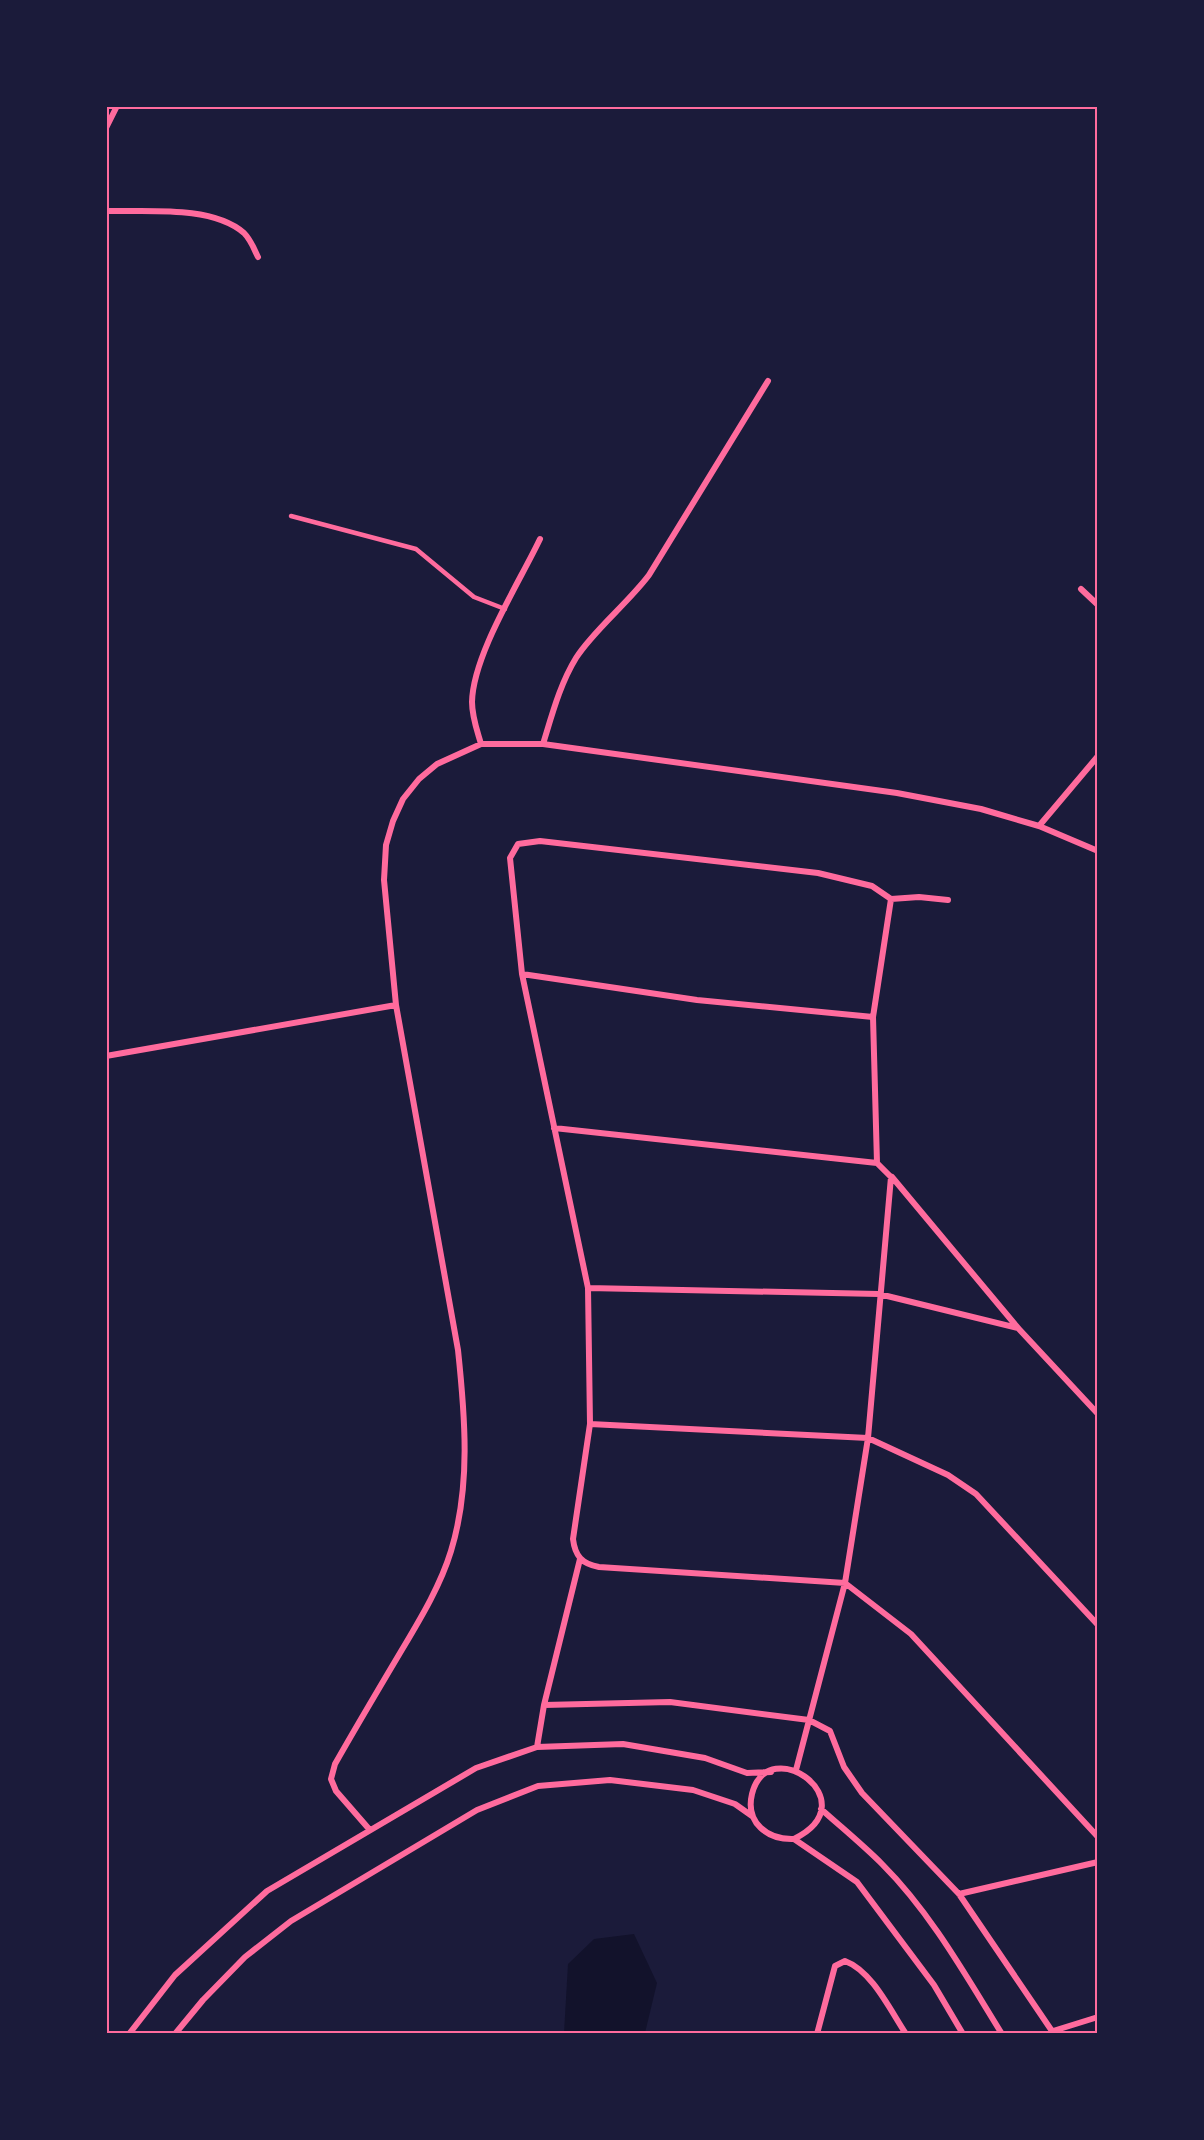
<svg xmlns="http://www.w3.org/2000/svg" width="1204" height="2140" font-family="'Zilla Slab',serif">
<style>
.water{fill:#12122b}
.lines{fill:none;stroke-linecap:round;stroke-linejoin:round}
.service{stroke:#ff6b9d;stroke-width:4.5}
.minor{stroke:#ff6b9d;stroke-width:6}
.neatline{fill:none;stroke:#ff6b9d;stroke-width:2}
</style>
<rect width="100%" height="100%" fill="#1b1b3a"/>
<path class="water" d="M634,1934l23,49 -12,50h-81l4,-69 26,-25z"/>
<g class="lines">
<path class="service" d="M291,516l125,33 58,48 31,12"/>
<path class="minor" d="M106,128l11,-22
M106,211c40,1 106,-6 138,22 7,7 10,16 14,24
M1081,589l17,16
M481,744c-4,-14 -9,-27 -9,-42 1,-47 47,-119 68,-163
M543,744c9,-29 17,-60 33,-86 17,-27 52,-55 73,-83l119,-194
M1039,826l59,-70
M891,899l28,-2 29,3
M522,974l175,26 176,17
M106,1056l290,-51
M554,1128l323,35
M892,1177l126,151 80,86
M588,1288l291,6 139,34
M590,1424l278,14 80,37 28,19 122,131
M544,1705l126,-3 139,18 21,11 14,36 18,26 97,101 95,140
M537,1747l7,-42 36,-146
M796,1770l49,-187 23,-145 23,-261 -14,-14 -4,-146 18,-118 -19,-13 -54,-13 -278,-32 -22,3 -8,14 12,116 66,314 2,136 -17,115c2,17 9,25 26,28l246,16 66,51 187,203
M821,1809c20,18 42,36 61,55 49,49 84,112 120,170
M369,1829l-33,-38 -5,-12 4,-15c21,-37 43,-74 65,-111 19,-32 40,-66 51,-102 20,-65 14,-135 7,-201l-62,-345 -12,-125 2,-35 7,-24 10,-22 16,-20 18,-15 44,-20h62l354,49 84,16 58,17 59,25
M794,1839c76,-37 -26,-109 -42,-45 -7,29 16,46 42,45l63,43 77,103 29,49
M959,1894l139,-32
M1053,2031l45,-14
M129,2034l46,-59 92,-84 209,-123 61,-21 86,-3 82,14 42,15 24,-1
M175,2034l28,-34 42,-43 46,-36 186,-111 61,-24 72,-6 83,10 42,14 17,12
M817,2034l18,-68 10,-5c27,10 45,49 61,73"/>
</g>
<rect width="1204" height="2140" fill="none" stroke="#1b1b3a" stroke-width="216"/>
<rect x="108" y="108" width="988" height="1924" class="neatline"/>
</svg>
